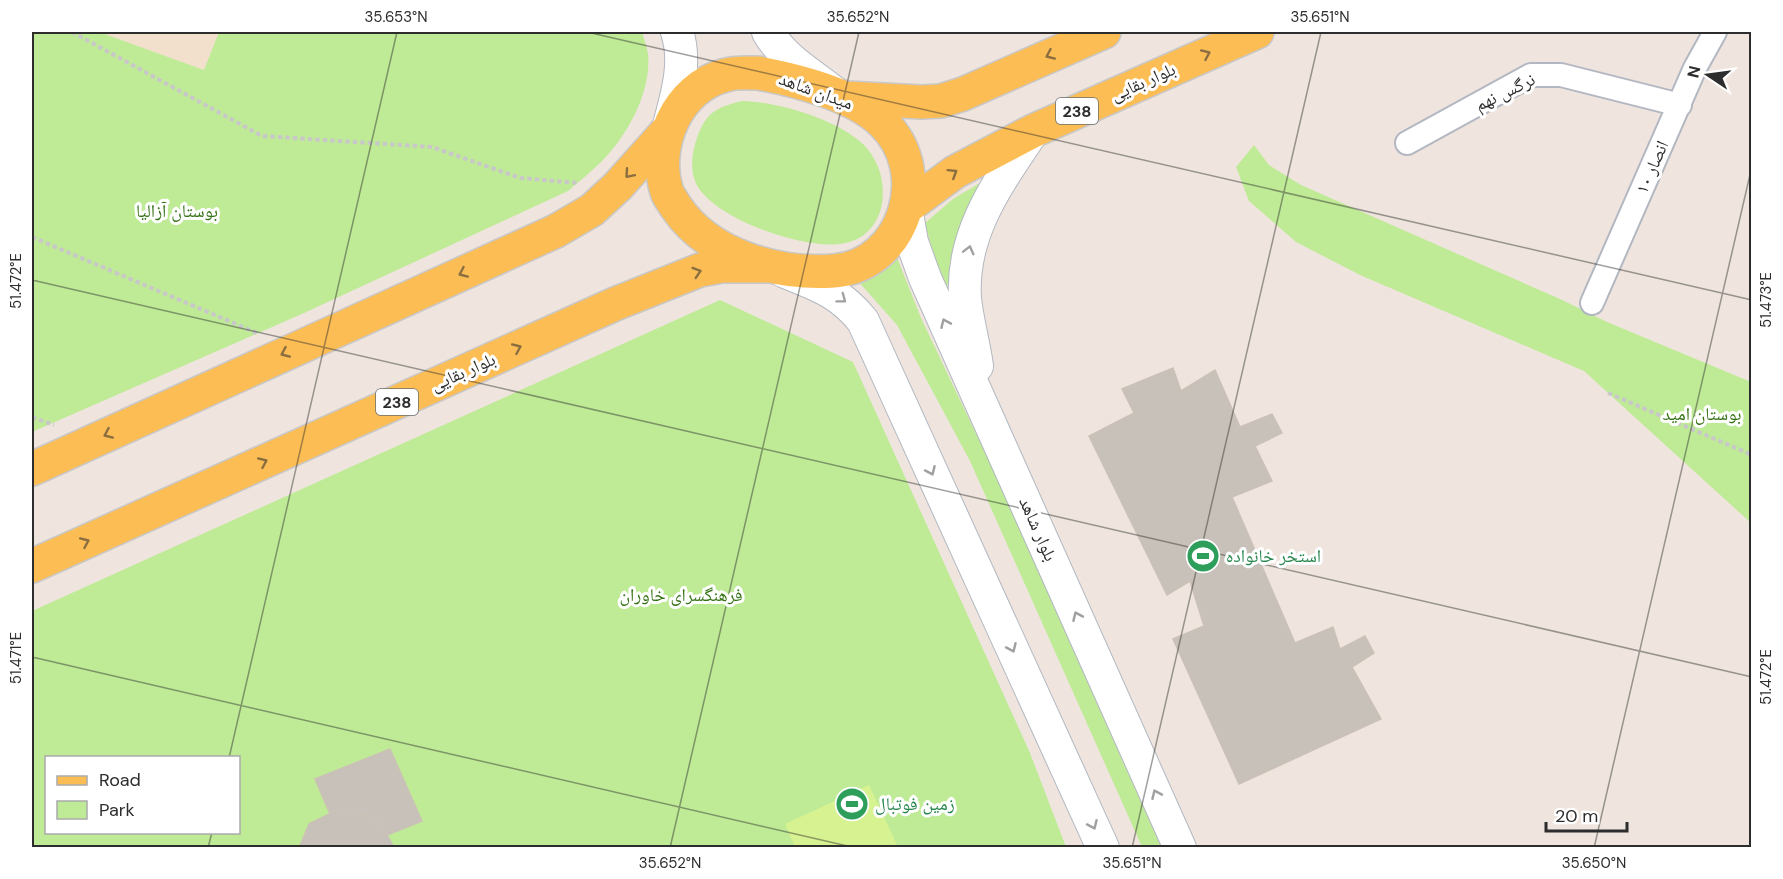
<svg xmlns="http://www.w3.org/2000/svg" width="1783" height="879" font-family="'DM Sans','Noto Naskh Arabic',sans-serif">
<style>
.education{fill:#f2e0cc}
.green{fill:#bfea96;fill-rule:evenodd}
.pitch{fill:#d7f291}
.building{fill:#c8c1b9;stroke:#cbc1b7;stroke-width:1.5}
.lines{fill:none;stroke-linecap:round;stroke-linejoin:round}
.street-casing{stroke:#b2b7c1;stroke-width:26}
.secondary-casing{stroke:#b2b7c1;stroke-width:34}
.primary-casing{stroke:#c8c8c8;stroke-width:36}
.path{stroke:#c8c8c8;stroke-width:4;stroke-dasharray:4.5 3;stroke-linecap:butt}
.street{stroke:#fff;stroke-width:22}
.secondary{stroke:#fff;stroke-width:32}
.primary{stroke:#fdbd55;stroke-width:33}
.oneway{stroke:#8b6e3f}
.oneway2{stroke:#a0a0a0}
.ticks{fill:none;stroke:#2d2d2d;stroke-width:1.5;stroke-opacity:0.45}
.labels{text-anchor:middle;stroke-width:6;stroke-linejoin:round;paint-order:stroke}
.shield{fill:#fff;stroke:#6c6c6c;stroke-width:1.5}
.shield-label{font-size:16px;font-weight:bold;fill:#2d2d2d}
.street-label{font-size:18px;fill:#2d2d2d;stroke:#fff}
.park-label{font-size:18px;fill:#357214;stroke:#fff}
.leisure-label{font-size:18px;fill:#27864d;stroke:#fff;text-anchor:start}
.neatline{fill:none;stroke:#2d2d2d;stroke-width:2}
.ticks-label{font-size:15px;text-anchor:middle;fill:#2d2d2d}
</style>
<rect width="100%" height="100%" fill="#efe5de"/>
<path class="education" d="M99,32h120l-15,38z"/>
<path class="green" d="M32,32h67l105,38 15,-38h423c2,7 5,15 6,22 4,38 -22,84 -48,109 -10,10 -22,19 -32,28l-264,122 -272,119z
M742,101c37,1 95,18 122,44 30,30 26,93 -24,99 -38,4 -116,-22 -140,-54 -11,-15 -9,-35 -3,-52 9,-26 20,-31 45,-37z
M1254,145l15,20 32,20 259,114 47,23 144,60v141l-167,-152 -224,-96 -64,-33 -47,-41 -13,-34z
M985,180l-25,51 -13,56 -14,-34 -8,-30 28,-24z
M896,255l25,63 68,143 172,386h-19l-172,-386 -73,-136 -40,-45z
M720,300l133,62 177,391 36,94h-1034v-236zM46,758h192v74h-192z"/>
<path class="pitch" d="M869,785l29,62h-103l-10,-23z"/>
<path class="building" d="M1173,368l8,23 34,-21 25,57 32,-13 10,19 -27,13 17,35 -40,16 63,146 38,-16 7,22 25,-13 9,17 -22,14 29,52 -142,65 -66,-145 31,-13 -14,-45 -23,14 -78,-159 45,-23 -12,-24z
M390,749l32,72 -35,14 -8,-16 -38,-11 -11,6 -15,-35z
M341,808l38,11 15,29h-95l10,-24z"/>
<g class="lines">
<defs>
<path id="street" d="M1407,143l124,-68h30l119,30
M1592,303l103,-235 20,-36"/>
<path id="secondary" d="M768,32c14,25 40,40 63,58
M669,125c8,-30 18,-63 8,-93
M906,208l6,34 13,36 255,570
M785,272c32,13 55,20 78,49l240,527
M977,366c-3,-23 -10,-46 -12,-68 -4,-66 34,-116 68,-167"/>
<path id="primary" d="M758,73c38,7 97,22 125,50 50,48 23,142 -49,148 -56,4 -125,-15 -158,-64 -3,-5 -7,-10 -9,-15 -15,-46 10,-105 59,-117 9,-3 22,-2 32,-2z
M847,98l74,4 20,-1 22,-7 141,-62
M906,208l49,-36 78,-41 224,-99
M32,469l524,-238 36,-21 26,-24 50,-56
M32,566l583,-262 85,-34 22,-4h48"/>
</defs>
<use href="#street" class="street-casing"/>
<use href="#secondary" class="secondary-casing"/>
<use href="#primary" class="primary-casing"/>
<path class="path" d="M72,32l190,104 170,11 88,31 59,5
M32,237l225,96
M1608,393l144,62
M32,417l22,8"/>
<use href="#street" class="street"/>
<use href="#secondary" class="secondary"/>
<use href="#primary" class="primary"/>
</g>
<defs><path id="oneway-chevron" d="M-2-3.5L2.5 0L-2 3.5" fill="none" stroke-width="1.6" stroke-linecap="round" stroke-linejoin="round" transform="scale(1.5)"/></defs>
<g class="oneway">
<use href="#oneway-chevron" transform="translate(1206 54) rotate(-24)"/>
<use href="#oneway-chevron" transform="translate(1050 55) rotate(156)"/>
<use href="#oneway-chevron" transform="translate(953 173) rotate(-32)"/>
<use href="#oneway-chevron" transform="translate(629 174) rotate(131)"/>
<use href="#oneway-chevron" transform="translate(697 272) rotate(-18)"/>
<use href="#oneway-chevron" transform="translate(463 273) rotate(156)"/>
<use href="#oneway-chevron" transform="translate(517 348) rotate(-24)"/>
<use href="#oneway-chevron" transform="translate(285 353) rotate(156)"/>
<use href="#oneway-chevron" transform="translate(108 434) rotate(156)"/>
<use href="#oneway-chevron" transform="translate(263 462) rotate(-24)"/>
<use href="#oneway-chevron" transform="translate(85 542) rotate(-24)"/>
</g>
<g class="oneway2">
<use href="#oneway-chevron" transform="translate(969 250) rotate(-76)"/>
<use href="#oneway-chevron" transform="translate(842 299) rotate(37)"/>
<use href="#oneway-chevron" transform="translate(945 323) rotate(-114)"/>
<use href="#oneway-chevron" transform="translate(931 471) rotate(66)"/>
<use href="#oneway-chevron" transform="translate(1077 616) rotate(-114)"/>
<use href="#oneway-chevron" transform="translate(1012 648) rotate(66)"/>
<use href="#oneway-chevron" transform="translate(1156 794) rotate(-114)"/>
<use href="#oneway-chevron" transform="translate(1093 825) rotate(66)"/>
</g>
<path class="ticks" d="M587,32l1165,268M32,280l1720,397M32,657l824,191M229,758l168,-726M208,848l4,-16M670,848l189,-816M1132,848l189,-816M1594,848l158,-682"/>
<defs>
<symbol id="stadium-disc" viewBox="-11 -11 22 22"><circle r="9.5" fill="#2e9e5b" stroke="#fff"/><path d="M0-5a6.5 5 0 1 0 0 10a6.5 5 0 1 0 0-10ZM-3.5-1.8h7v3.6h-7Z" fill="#fff"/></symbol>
</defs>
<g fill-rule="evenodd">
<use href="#stadium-disc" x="1184" y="537" width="38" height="38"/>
<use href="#stadium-disc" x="833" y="785" width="38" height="38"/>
</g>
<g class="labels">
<g class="shield">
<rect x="1056" y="98" width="42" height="26" rx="4.5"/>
<rect x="376" y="389" width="42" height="26" rx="4.5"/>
</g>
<g class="shield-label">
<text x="1077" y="117">238</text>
<text x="397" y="408">238</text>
</g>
<g class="street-label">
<text transform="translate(1143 82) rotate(-24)" y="6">بلوار بقایی</text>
<text transform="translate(816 91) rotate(20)" y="6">میدان شاهد</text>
<text transform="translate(1505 92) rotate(-26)" y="6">نرگس نهم</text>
<text transform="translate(1652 167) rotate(-66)" y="6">انصار ۱۰</text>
<text transform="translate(463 372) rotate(-24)" y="6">بلوار بقایی</text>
<text transform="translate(1038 529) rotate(66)" y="6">بلوار شاهد</text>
</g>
<g class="park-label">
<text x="177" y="217">بوستان آزالیا</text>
<text x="1702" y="420">بوستان امید</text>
<text x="681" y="601">فرهنگسرای خاوران</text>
</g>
<g class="leisure-label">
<text x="1226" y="562">استخر خانواده</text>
<text x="875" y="810">زمین فوتبال</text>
</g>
</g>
<rect width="1783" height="879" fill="none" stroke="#ffffff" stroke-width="66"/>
<rect x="45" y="756" width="195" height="78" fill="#ffffff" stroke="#ababab" stroke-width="1.5"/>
<rect x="57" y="776" width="30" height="9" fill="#fdbd55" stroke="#ababab" stroke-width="1.5"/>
<text x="99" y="786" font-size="18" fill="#2d2d2d">Road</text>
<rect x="57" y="801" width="30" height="18" fill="#bfea96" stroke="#ababab" stroke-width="1.5"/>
<text x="99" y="816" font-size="18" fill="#2d2d2d">Park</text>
<g transform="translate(1708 75) rotate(283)" stroke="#ffffff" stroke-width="4.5" paint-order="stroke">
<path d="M0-4.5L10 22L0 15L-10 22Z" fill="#2d2d2d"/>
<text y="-9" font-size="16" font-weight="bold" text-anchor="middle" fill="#2d2d2d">N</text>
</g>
<path d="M1546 822v9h81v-9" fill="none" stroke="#2d2d2d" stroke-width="3"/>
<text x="1555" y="822" font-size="18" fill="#2d2d2d" stroke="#ffffff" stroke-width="4.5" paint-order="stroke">20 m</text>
<rect x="33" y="33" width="1717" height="813" class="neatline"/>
<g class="ticks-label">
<text x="396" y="22">35.653°N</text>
<text x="858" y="22">35.652°N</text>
<text x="1320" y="22">35.651°N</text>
<text transform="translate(16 281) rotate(-90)" y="5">51.472°E</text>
<text transform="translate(1766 300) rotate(-90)" y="5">51.473°E</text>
<text transform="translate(16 658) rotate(-90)" y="5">51.471°E</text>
<text transform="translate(1766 677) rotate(-90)" y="5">51.472°E</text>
<text x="670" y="868">35.652°N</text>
<text x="1132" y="868">35.651°N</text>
<text x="1594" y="868">35.650°N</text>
</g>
</svg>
